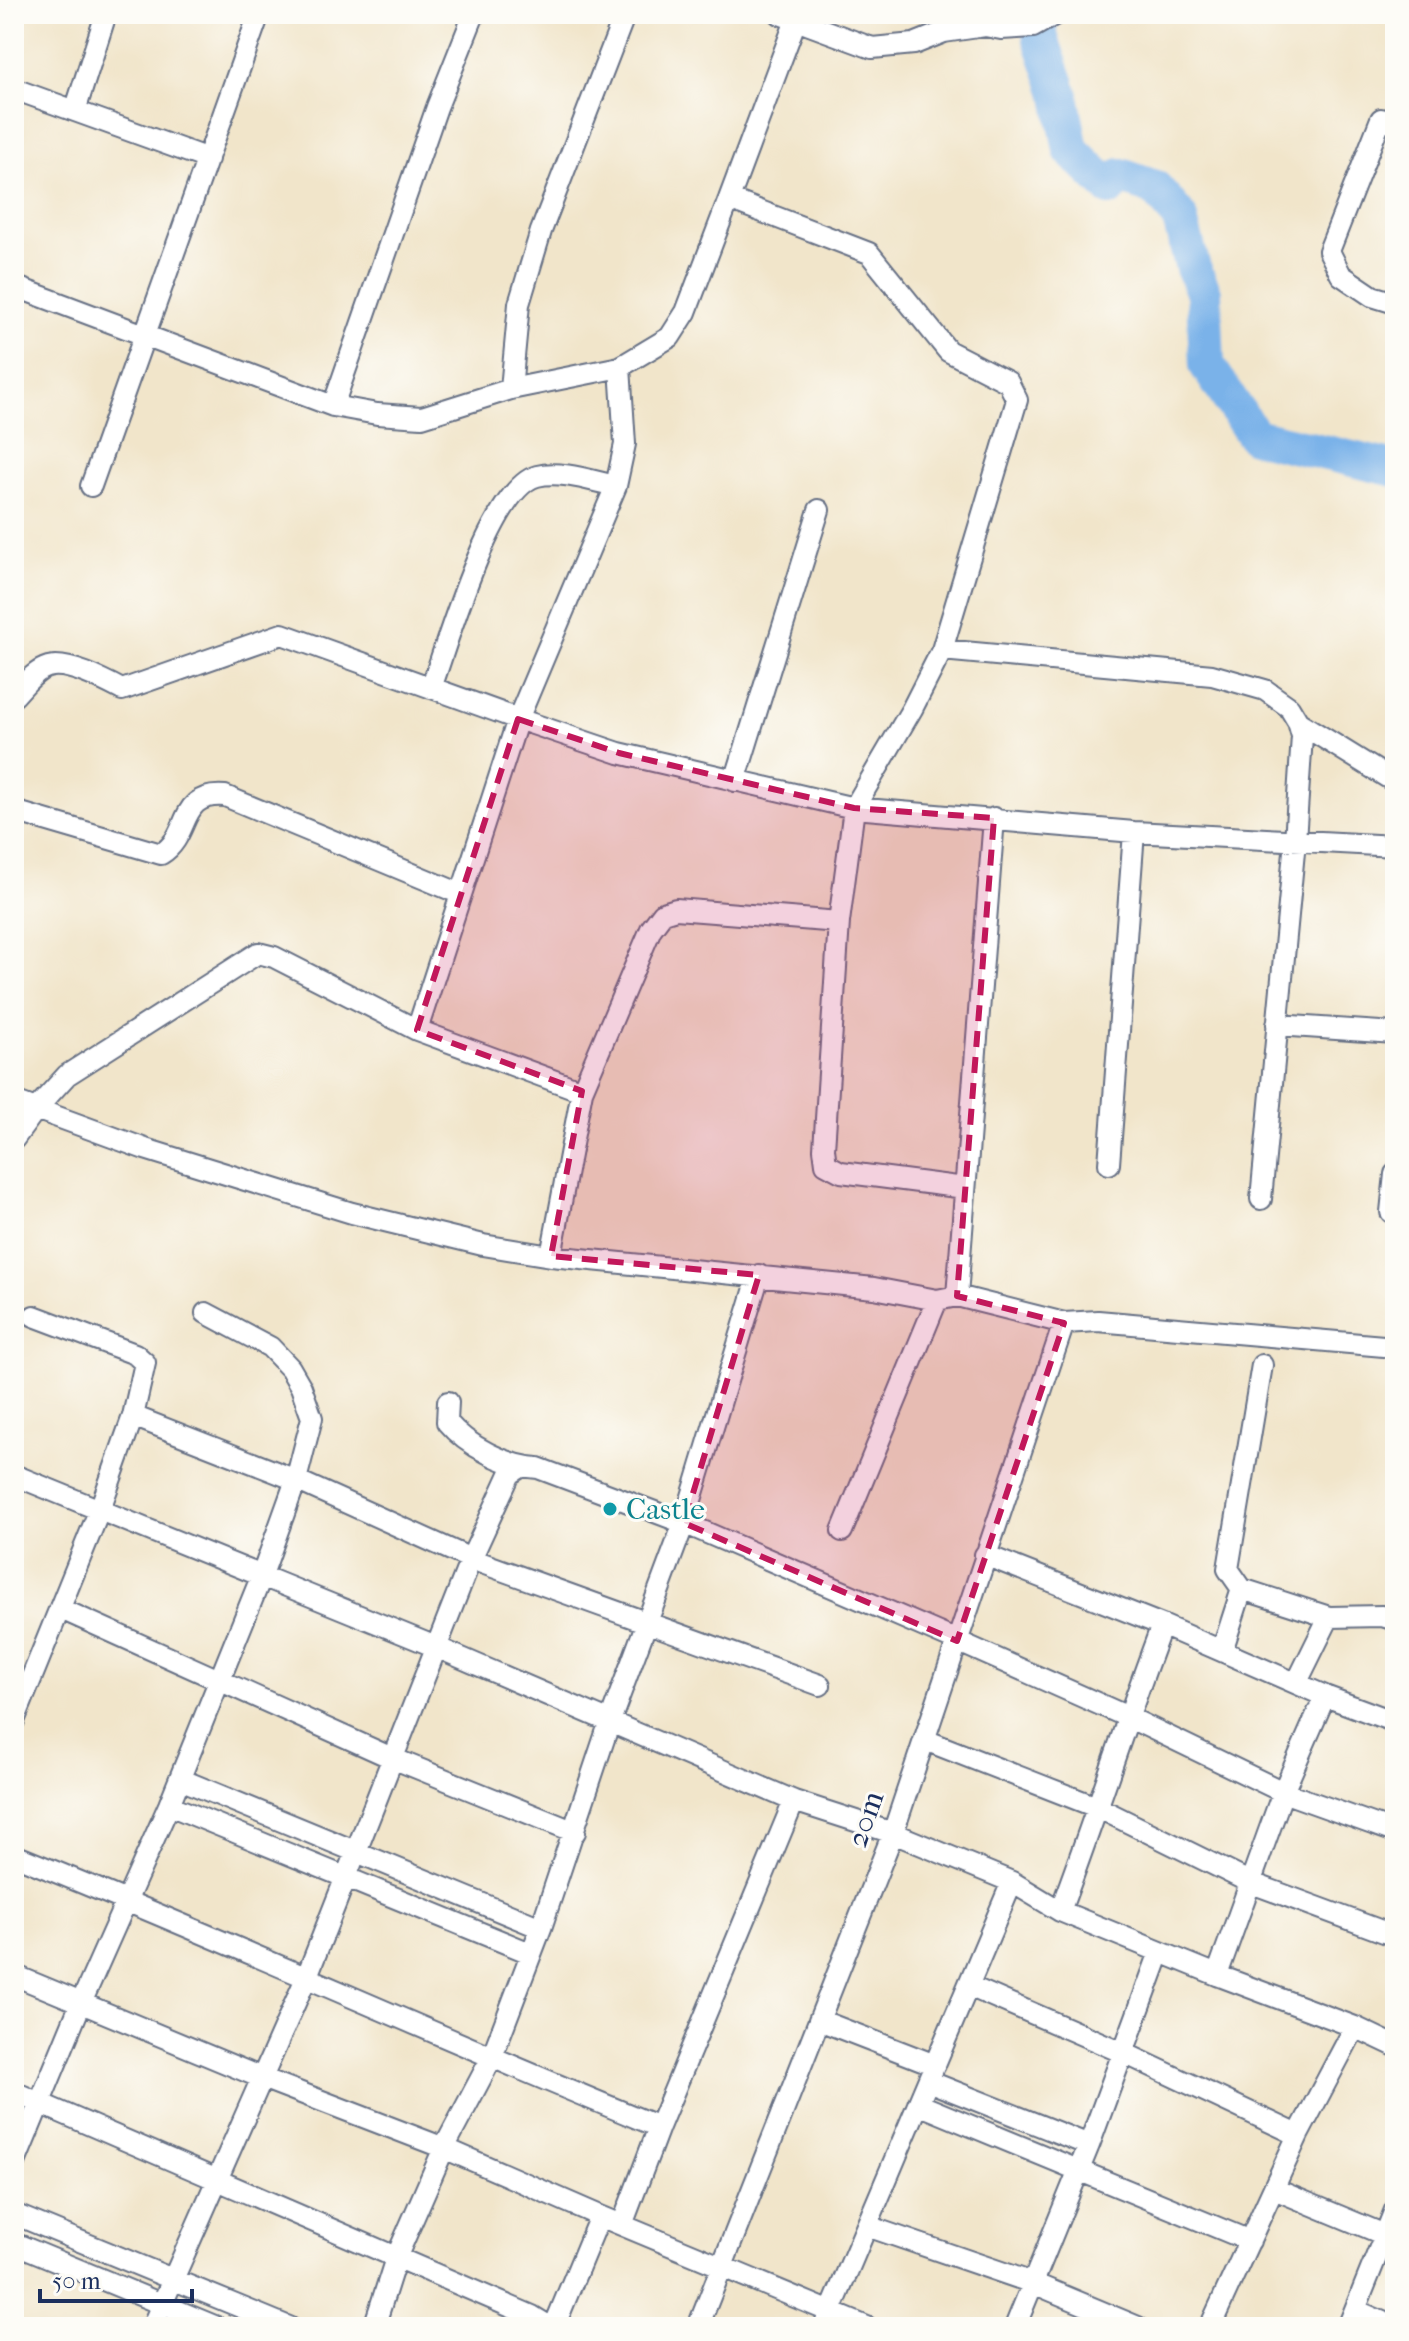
<svg xmlns="http://www.w3.org/2000/svg" width="1409" height="2341" font-family="'IM FELL French Canon',serif">
<style>
.lines{fill:none;stroke-linecap:round;stroke-linejoin:round}
.river{stroke:#7ab2e9;stroke-width:36}
.street-casing{stroke:#666f84;stroke-width:24}
.street{stroke:#fff;stroke-width:20}
.marked{fill:#c2185b;fill-opacity:0.2;stroke:#c2185b;stroke-width:6;stroke-dasharray:16 10;stroke-linejoin:round}
.culture-dot{fill:#0f9aa8;stroke:#fdfcf7;stroke-width:3}
.labels{text-anchor:middle;stroke-width:6;stroke-linejoin:round;paint-order:stroke}
.culture-label{font-size:30px;fill:#0d838f;stroke:#fdfcf7;text-anchor:start}
.street-label{font-size:30px;fill:#1b2f5e;stroke:#fdfcf7}
</style>
<rect width="100%" height="100%" fill="#fdfcf7"/>
<filter id="ink" filterUnits="userSpaceOnUse"><feTurbulence type="fractalNoise" baseFrequency=".0125" numOctaves="2"/><feDisplacementMap in="SourceGraphic" scale="16" xChannelSelector="R" yChannelSelector="G"/><feConvolveMatrix kernelMatrix="1 2 1 2 8 2 1 2 1" color-interpolation-filters="sRGB"/></filter>
<filter id="wash" filterUnits="userSpaceOnUse"><feTurbulence type="fractalNoise" baseFrequency=".006" numOctaves="4" result="noise"/><feDisplacementMap in="SourceGraphic" scale="32" xChannelSelector="R" yChannelSelector="G"/><feGaussianBlur stdDeviation="1.8" result="paint"/><feColorMatrix in="noise" values="0 0 0 0 0 0 0 0 0 0 0 0 0 0 0 0 0 1.4 0 .05"/><feComposite in="paint" operator="in"/></filter>
<g filter="url(#wash)">
<rect width="100%" height="100%" fill="#f1e5ca"/>
<g class="lines">
<path class="river" d="M1037,14l4,25 20,57 10,54 39,38 11,-12 34,12 24,28 14,52 11,25 3,72 47,71 141,33"/>
</g>
</g>
<g filter="url(#ink)">
<g class="lines">
<defs>
<path id="street" d="M474,14l-37,93 -104,299 44,8 45,3 89,-28 109,-22 50,-30 16,-25 43,-113
M780,14l92,34 42,-4 30,-12 41,-6 16,3 32,-2 23,-13
M796,20l-67,179 140,54 79,98 60,31 9,18 -75,250 -30,59 -58,99 -15,114 -15,227 2,15 15,8 124,16
M14,89l194,70
M75,111l31,-97
M1395,124l-14,-5 -52,132 12,24 31,21 23,7
M14,286l319,120
M511,389l8,-85 22,-73 84,-217
M91,486l168,-472
M942,650l270,25 53,15 24,17 9,15 4,14 -7,105 -34,358
M431,688c16,-44 60,-200 106,-212 24,-6 55,5 79,10
M14,696c10,-10 20,-25 34,-29 19,-6 57,14 74,23l160,-56 236,85 101,34 235,55 280,24 261,14
M1298,722l97,60
M735,781l84,-271
M14,811l147,43c31,-19 16,-62 64,-58l236,98
M1277,1025l118,8
M417,1030l101,-311 98,-233 9,-42 -5,-77
M14,1101l131,48 207,64 131,32 68,11 323,32 63,12 20,-4 107,27 34,-2 297,26
M14,1139l22,-30 31,-34 191,-122 16,4 143,73 165,61
M1109,1164l25,-332
M1391,1212l4,-38
M551,1256l31,-165 69,-162 12,-16 13,-4 163,13
M957,1296l37,-478
M34,1316l101,38 10,9 -12,53
M448,1402l-1,20c20,24 59,44 91,46l146,55 273,118 171,76 155,75 112,40
M14,1475l422,172 358,154 99,32 119,49 48,29 157,64 138,52 40,19
M842,1531l95,-231
M985,1555l177,70 163,71 70,26
M1242,1589l87,28
M61,1609l331,149 183,74
M1222,1651l20,-62 -14,-20 34,-204
M1297,1682l32,-65 53,-1 13,4
M14,1721l86,-212 33,-93 163,64 175,79 349,126
M925,1740l174,68 150,74 146,54
M180,1779l361,149
M169,1805l361,148
M14,1855c217,87 429,184 645,272
M1060,1911c36,-95 66,-191 102,-286
M14,1975l248,103 182,70 156,68 267,111
M1217,1975l66,-183 42,-96
M969,1986l155,67 174,82 57,-108
M819,2020l116,45
M928,2081l161,64
M14,2092l518,224 18,11
M918,2104l332,137
M14,2165l67,-162 88,-198 93,-230 34,-95 16,-62 -11,-31 -11,-19 -20,-21 -64,-34
M1274,2189l111,46
M14,2214l275,113
M622,2225l37,-98 135,-326
M867,2226l166,57 105,44
M14,2243l203,84
M1355,2310l39,17
M152,2327l155,-351 164,-417 39,-85 11,-7
M374,2327l22,-69 48,-110 47,-89 50,-131 69,-207 74,-198 75,-248
M554,2327l46,-111
M698,2327l195,-494 171,-510
M824,2327l188,-445
M1015,2327l74,-182 71,-193
M1210,2327l88,-192
M1348,2327l47,-117"/>
</defs>
<use href="#street" class="street-casing"/>
<use href="#street" class="street"/>
</g>
</g>
<path class="marked" d="M518,719l101,34 235,55 140,10 -37,478 107,27 -107,318 -273,-118 75,-248 -208,-19 31,-165 -165,-61z"/>
<circle class="culture-dot" cx="610" cy="1509" r="8"/>
<g class="labels">
<g class="culture-label">
<text x="626" y="1519">Castle</text>
</g>
<g class="street-label">
<text transform="translate(865 1819) rotate(-70)" y="10">20m</text>
</g>
</g>
<rect width="1409" height="2341" fill="none" stroke="#fdfcf7" stroke-width="48"/>
<path d="M40 2289v12h152v-12" fill="none" stroke="#1b2f5e" stroke-width="4"/>
<text x="52" y="2289" font-size="24" fill="#1b2f5e" stroke="#fdfcf7" stroke-width="6" paint-order="stroke">50 m</text>
</svg>
